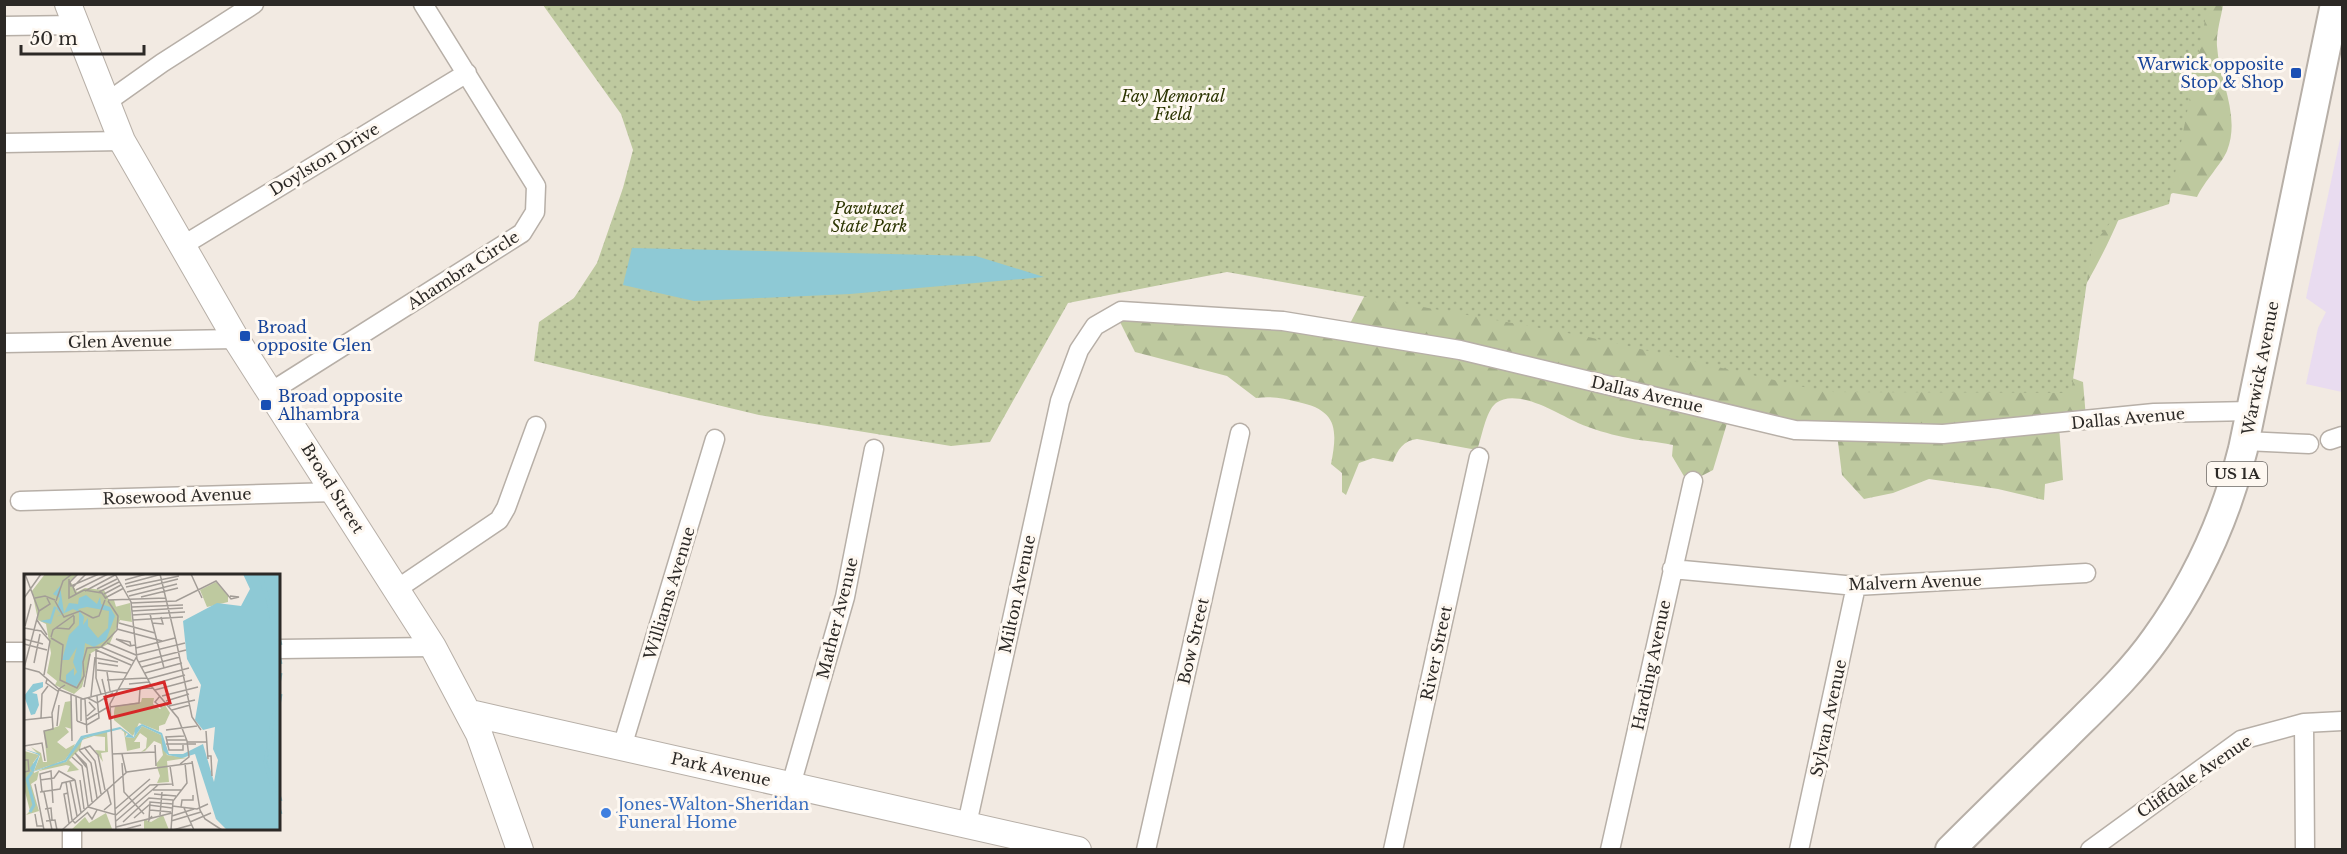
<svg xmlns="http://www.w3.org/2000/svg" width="2347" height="854" font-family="'Libre Baskerville',serif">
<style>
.commercial{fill:#e9dcf0}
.forest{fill:url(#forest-firs)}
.park{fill:url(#park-dots)}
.water{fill:#8ec9d5}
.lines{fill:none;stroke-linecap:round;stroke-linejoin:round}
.minor-casing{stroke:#b7afa7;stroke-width:21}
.secondary-casing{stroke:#b7afa7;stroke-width:28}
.primary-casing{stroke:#b7afa7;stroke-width:32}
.minor{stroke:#fff;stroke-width:18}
.secondary{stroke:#fff;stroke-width:26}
.primary{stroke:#fff;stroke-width:28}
.transit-dot{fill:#1a4fb4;stroke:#fef8f1;stroke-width:2}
.shop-dot{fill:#3f7fe0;stroke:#fef8f1;stroke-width:2}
.labels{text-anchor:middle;stroke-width:6;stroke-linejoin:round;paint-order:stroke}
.shield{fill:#fef8f1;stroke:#6b6763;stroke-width:1.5}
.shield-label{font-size:15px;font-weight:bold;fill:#2c2926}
.transit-label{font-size:16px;fill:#164399;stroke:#fef8f1;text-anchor:start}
.park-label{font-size:16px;font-style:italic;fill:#2b3400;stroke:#fef8f1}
.street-label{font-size:16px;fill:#2c2926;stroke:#fef8f1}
.shop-label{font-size:16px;fill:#366cbe;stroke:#fef8f1;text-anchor:start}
.inset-river{fill:none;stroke:#8ec9d5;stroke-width:3}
.inset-road{fill:none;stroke:#a39d97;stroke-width:1.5}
.view{fill:#d62828;fill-opacity:0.15;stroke:#d62828;stroke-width:3}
.inset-edge{fill:none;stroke:#2c2926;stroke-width:3}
</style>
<defs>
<pattern id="forest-firs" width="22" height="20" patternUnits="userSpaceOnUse" patternTransform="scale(1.5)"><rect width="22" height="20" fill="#bec99f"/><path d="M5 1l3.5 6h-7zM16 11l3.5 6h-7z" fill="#a3ad89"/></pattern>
<pattern id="park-dots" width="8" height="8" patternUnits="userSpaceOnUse" patternTransform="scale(1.5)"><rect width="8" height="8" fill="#bec99f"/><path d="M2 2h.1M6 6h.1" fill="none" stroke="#a3ad89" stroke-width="1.8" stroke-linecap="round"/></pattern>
</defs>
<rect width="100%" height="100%" fill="#f2eae2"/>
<path class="commercial" d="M2342,130v262l-36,-8 12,-56 8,-16 -20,-14z"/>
<path class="forest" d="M2069,5h154c-2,13 -7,28 -6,41 2,35 24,69 10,105 -5,12 -23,31 -30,46l-24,-4 -53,23c-22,53 -53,100 -81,150l44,16 3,36 -27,8 4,54 -18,4 -1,16 -46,-11 -69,-10 -36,14 -29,6 -22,-24 -5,-41 -109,-14 -15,50 -25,13 -16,-27 1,-11c-17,-4 -34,-4 -50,-8 -14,-3 -31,-8 -45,-14 -18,-8 -61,-36 -82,-20 -11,9 -14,35 -19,47l-60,-11c-14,2 -19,10 -24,23l-20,-4 -14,5 -13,32 -4,-3v-19l-11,-9c7,-35 6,-54 -33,-62 -15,-4 -27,-6 -42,-4l-29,-22 -92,-24 -18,-36 228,17 20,-38z"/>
<path class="park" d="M543,5h1665l-39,199 -59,19 -18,23 -21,147 -246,-1 -241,-56 -357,-64 -159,31 -78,139 -39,4 -192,-31 -225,-54 5,-39 35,-24 23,-35 26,-75 10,-38 -12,-36z"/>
<path class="water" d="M632,248l344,8 68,21 -194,17 -156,7 -71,-16z"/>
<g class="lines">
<defs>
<path id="minor" d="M4,26l71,-1
M107,102l55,-39 92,-59
M4,143l118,-2
M182,246l285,-173
M4,343l232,-4
M272,391l250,-158 13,-21 1,-26 -113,-182
M2330,440l12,-4
M2245,441l64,3
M20,501l315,-9
M1672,569l184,17 230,-13
M397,589l102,-69 7,-12 30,-82
M279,649l154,-2
M4,652h22
M2304,723l1,127
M622,747l93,-308
M791,785l54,-188 29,-148
M967,824l93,-423 19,-51 16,-24 26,-15 162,10 177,29 335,80 148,4 211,-21 97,-2
M72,850v-22
M1146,850l94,-417
M1393,850l86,-393
M1610,850l83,-369
M1799,850l57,-264
M2090,850l151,-110 63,-17 38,-2"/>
<path id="secondary" d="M68,4l54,137 11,19 103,179 197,308 46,87 41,116
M470,713l608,137"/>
<path id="primary" d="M1950,850c38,-38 76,-75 114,-112 32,-32 66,-63 92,-100 41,-57 70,-121 87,-189l92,-445"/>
</defs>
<use href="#minor" class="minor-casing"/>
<use href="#secondary" class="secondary-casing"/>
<use href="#primary" class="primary-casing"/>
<use href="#minor" class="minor"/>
<use href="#secondary" class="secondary"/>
<use href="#primary" class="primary"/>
</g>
<g class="transit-dot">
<rect x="2290" y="67" width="12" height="12" rx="3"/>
<rect x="239" y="330" width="12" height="12" rx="3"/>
<rect x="260" y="399" width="12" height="12" rx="3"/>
</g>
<circle class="shop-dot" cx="606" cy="813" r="6"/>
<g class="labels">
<rect class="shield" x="2207" y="462" width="60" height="24" rx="4.5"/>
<g class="shield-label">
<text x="2237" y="479">US 1A</text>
</g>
<g class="transit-label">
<text x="2284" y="70" text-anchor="end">Warwick opposite<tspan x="2284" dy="18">Stop &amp; Shop</tspan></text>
<text x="257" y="333">Broad<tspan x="257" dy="18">opposite Glen</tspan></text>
<text x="278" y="402">Broad opposite<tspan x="278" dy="18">Alhambra</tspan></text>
</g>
<g class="park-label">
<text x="1173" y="102">Fay Memorial<tspan x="1173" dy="18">Field</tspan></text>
<text x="869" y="214">Pawtuxet<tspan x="869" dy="18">State Park</tspan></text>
</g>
<g class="street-label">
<text transform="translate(324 159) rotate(-31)" y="6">Doylston Drive</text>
<text transform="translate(463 270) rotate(-33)" y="6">Ahambra Circle</text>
<text transform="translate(120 341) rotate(-1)" y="6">Glen Avenue</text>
<text transform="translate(2260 368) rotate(-79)" y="6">Warwick Avenue</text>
<text transform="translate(1647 394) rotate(13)" y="6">Dallas Avenue</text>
<text transform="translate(2128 418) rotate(-5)" y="6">Dallas Avenue</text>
<text transform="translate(333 488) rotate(58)" y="6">Broad Street</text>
<text transform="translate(177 496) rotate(-2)" y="6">Rosewood Avenue</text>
<text transform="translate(1915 582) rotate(-2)" y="6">Malvern Avenue</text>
<text transform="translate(669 593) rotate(-73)" y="6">Williams Avenue</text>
<text transform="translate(1017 594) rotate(-78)" y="6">Milton Avenue</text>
<text transform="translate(837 618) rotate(-76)" y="6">Mather Avenue</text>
<text transform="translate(1193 641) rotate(-77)" y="6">Bow Street</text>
<text transform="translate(1436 653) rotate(-78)" y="6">River Street</text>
<text transform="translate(1651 665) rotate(-78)" y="6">Harding Avenue</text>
<text transform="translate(1828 718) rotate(-78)" y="6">Sylvan Avenue</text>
<text transform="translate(721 769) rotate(13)" y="6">Park Avenue</text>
<text transform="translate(2194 776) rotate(-34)" y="6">Cliffdale Avenue</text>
</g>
<g class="shop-label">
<text x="618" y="810">Jones-Walton-Sheridan<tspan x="618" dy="18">Funeral Home</tspan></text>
</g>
</g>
<g transform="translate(24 574)">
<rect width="256" height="256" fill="#f2eae2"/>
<path d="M47,127l1,28 -7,-2 4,5 -12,10 9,7 9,-5 -2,5 -8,11 -31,11 6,-15 -9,-9 10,6 2,9h4l-3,-31 15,-5 6,-24zM118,152l19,9 6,20 20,3 -20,3 2,21 -12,1 3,-7 -4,-12 7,-9 -2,-11 -7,-3 -9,10 -4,1 5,-4 1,-10 -7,-5 -6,9h6v6l-13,3 -3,-19 -4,-3 7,3 -2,5 9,1zM83,157l1,21 -7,1 2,9 -8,-12 10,1v-14l-11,-1 -12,4 -2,9 -11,11 10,10 -12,2 3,-6 -4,-1 -27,6 -2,9 -6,4 8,27 -13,4 4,-4 -6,-23v-37l15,4 -6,8 1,10 19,-9 13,-2 15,-23zM82,239l6,16 -41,1 14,-13 4,6z" fill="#bec99f"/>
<path d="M106,29l2,19 -12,-2 -5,-13zM139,241l6,15h-25v-11l7,3z" fill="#bec99f"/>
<path d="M21,0h33l-8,7 7,11 8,-4 19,2 5,10h5l6,20 -10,23 -19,10 -9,34 -8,7 -19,-9 2,-4 -10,-8 4,-20 -5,-29 -8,-4 -6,-29zM192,8l12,14v6l-21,5 -7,-17zM118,124h12l-1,6 7,5 5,-4 5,8 -5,11 -6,2v5l-20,-8 -6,13 -19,-16v-8l1,-6 26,-4z" fill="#bec99f"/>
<path d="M219,0h37v256l-54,-1 -10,-10 -21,-65 -13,4 -14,-3 -5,-5 -2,-15 -19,-9 -8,12 -9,-1 3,-3 -7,-5 -37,9 -18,24 -34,10 -2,-4 9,-13 -15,-6 16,5 -6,17 31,-11 16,-24 39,-9 14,10 1,-9 7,-4 20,9 7,21h14l20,-10 11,38 4,-22 -5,-11 2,-22 -12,3 -8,-10 6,-35 -14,-26 -4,-38 34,-18 24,3 9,-17zM36,12l4,27 5,-10 9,1 1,-6 7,-3 11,9 3,-7 1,7 9,3 5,9 -9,24 -12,7 -9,-4 -4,36 -5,8 -10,-4v-8l8,-7v8l3,-4 -4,-10 4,-15 -8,13h-7l7,-25 10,-10v-13l-6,-3 -17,8 5,-3 -5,-6 -5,16 -11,-3 10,-2 4,-13 3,2 3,-10 -7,-4zM63,33l22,4 -1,17 -10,10 -10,-12v-8l-5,7 1,-8 -6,-8zM19,108v5l-11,6 5,1 2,11 -4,9 -4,1 -7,-19 9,-12z" fill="#8ec9d5" fill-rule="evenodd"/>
<path class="inset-river" d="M234,0l9,23 14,67M237,0l20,71M257,99l-16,90 16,51M257,120l-12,69 12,38M6,238l4,-7 -7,-26 5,-7"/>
<path class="inset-road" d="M54,0l-8,8 1,4 28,-12M91,0l16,28 6,57 15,28 26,31 9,23 2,16 -9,7M167,0l11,24M45,5v19l15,-8 18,3 4,6M101,6l21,-6M101,10l37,-10M102,13l53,-11M73,15l20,-10M52,16l32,-16M61,17l30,-16M75,18l20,-10M103,18l51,-13M52,20l-3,-7 13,-13M80,20l17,-9M105,22l48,-12M117,23l37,-9M0,24l17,-24M11,24l10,-2 10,4M81,24l19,-10M84,26l58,-2M31,27l9,16 16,-6 13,7M32,27l7,-20 9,-7M107,29l45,-2 40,-20 15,18 8,-2 -9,-1M108,33l51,-2M15,37l11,-7 -3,-6M108,37l51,-3M126,40l14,54M108,41l53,-3M69,44l6,-2 6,-16M13,46l10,15M109,46l50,-3M95,49l36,10M128,49l11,1 -2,-7M1,52l6,-22M0,54l17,3 9,10 -6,34M32,54l13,1 5,-6v-7M93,55l45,12M27,63l2,-7 21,-15M27,64l12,7 -3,35 17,8 7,-12 -1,-14 4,-14 14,-1 16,-17 1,-14 -10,-15M0,65l19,5M83,69l29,12M161,69l-8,2 15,72 9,13M0,70l23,6M107,72l-1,-4 -14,-3 14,7 5,-1M77,73l33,14M112,74l39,-10M72,75v29l5,16M72,76l35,15M112,81l41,-10 -17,-71M72,84l22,4M115,88l47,-12M10,89l6,-29M74,89l20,3M118,93l38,-10M0,94l15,4 21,18 23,9 38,-10 32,-1M0,94l15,-57 -14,-37M73,96l30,3M83,98l3,19M121,99l37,-10M23,105l-1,4 13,9M78,105l5,21M124,105l41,-11M83,106l40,-2M133,109l28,-8M105,110l20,-2M60,113l6,-33M131,116l37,-10M47,120l1,47M52,122l1,25M67,122l4,-39M136,122l-5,6 6,5 4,-4M138,122l36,-9M64,124l9,5 16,-10M57,125v22M61,125l2,34M142,127l23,-7M145,132l26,-6M86,133l29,-4 1,-14M148,136l18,-5M63,142l8,-7 -6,-7M17,144l1,-24 6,-8M0,146l28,-3M62,146l22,-13M53,147l10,4 12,-7 -2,-22M33,152l2,-21M142,156l31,-4M182,157l2,28M142,166h20M163,168h20M142,170h30M131,171l1,21M159,171v5h-14l-3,-13 18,-1M0,172l18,-3 3,18M60,173l11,14 6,33M23,174l-3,-17 9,-2 -1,-16 7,-24 6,-4M55,176l11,-4 8,9 7,35M55,176l12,13 6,35M88,180l43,-2M98,180l4,18M184,182h3l1,20M48,183l10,9 6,40M0,186h4l1,11 -5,1M168,187l8,49 5,9 17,11M98,189l2,29 20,22M146,192l3,20M63,194l-12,-15 11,11 1,4 5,34M16,206l14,-2 5,-7 16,9M51,206l6,33M56,206l4,29M46,207l7,35M42,208l6,38 3,3 12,-10M11,210l9,46M129,216h28M16,218l20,-3 2,-6 13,-3M18,218l-2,-18 11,-3 2,32M20,218l8,38M44,219l-4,1 5,29M130,220l22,2M0,226l1,28M148,232l25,3 11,-5M64,233l28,8 34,-30 22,-1M157,233l1,-7h11v-5M160,234l10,22M21,235l6,-1 1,12M91,235l35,-30M80,236l7,-6 -4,-15M126,236l21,2M63,238l5,7 5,-9M11,240l2,12h6M136,241l2,-23M128,242l-3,4 1,-18 23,2M148,242l22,-7M110,244l15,-13 23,3M22,247l9,-1 2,10M92,247l42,-36M147,247l30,-9M99,248l26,-24 24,2M166,248l21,-9M92,253l56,-14M38,256l65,-58 65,-9M92,256l-6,-126 27,-48M98,256l19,-5M147,256l2,-29 14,-18 -2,-20M149,256l18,-5"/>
<path class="view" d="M140,108l6,21 -60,15 -5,-21z"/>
<rect width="256" height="256" class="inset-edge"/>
</g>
<rect width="2347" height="854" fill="none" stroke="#2c2926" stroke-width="12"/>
<path d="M21 45v9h123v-9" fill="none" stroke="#2c2926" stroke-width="3"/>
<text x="30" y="45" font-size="18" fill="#2c2926" stroke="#fef8f1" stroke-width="4.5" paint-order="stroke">50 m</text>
</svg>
